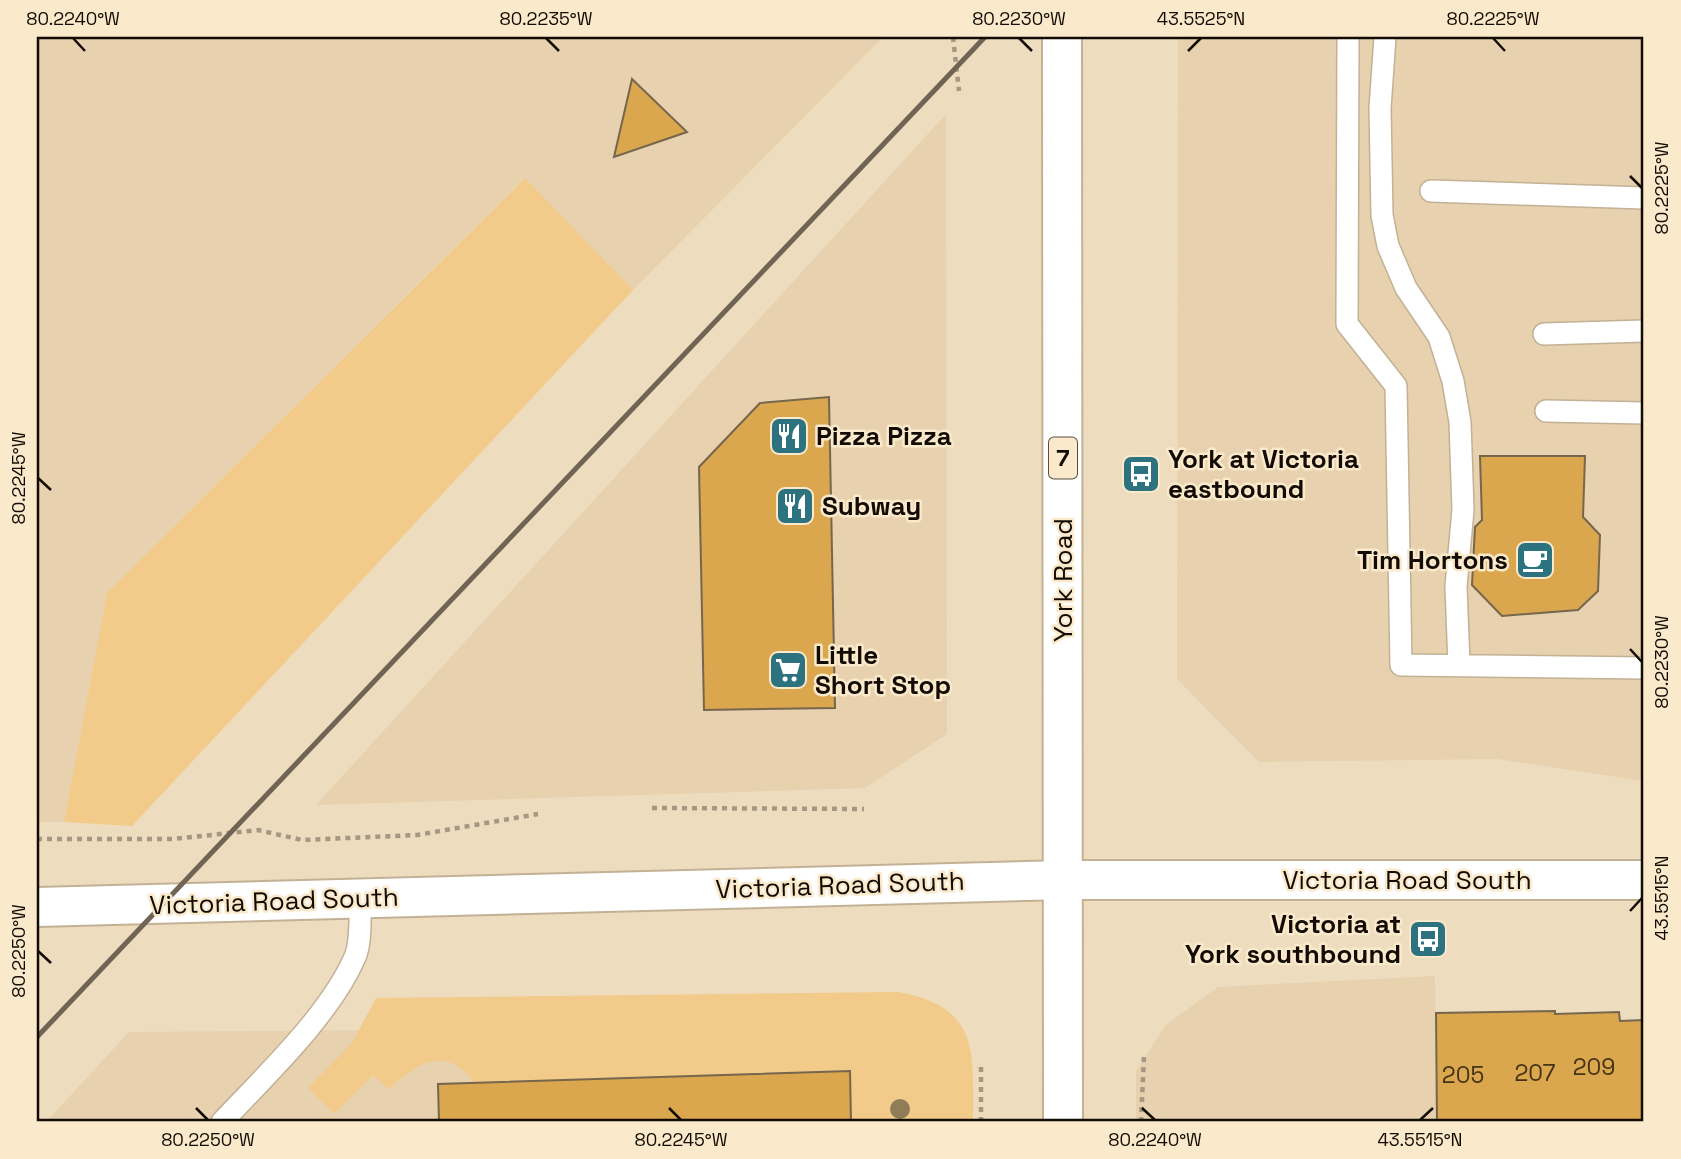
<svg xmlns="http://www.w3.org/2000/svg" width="1681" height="1159" font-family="'Space Grotesk',sans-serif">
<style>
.built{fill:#e7d1ae}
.green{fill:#f2ca8a}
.building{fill:#daa74e;stroke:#76664d;stroke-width:2}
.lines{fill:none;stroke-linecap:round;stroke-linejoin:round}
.service-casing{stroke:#c3b196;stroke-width:24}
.secondary-casing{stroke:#c3b196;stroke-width:42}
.primary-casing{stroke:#c3b196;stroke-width:42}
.path{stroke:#a59781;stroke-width:4.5;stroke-dasharray:5 5;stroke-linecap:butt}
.service{stroke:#fff;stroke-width:21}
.secondary{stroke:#fff;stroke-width:38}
.primary{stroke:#fff;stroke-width:38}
.rail{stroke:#706554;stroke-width:5}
.tree{fill:#8f7c59}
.ticks{fill:none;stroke:#120c04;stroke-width:2.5}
.labels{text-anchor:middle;stroke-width:5;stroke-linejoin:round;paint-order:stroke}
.number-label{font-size:23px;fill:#443316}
.shield{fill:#fbe9cc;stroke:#584e40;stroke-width:2}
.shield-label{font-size:24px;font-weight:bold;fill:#120c04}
.poi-label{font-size:26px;font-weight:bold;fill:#120c04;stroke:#fbe9cc;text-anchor:start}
.street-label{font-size:26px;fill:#120c04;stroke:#fbe9cc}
.neatline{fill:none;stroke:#120c04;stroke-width:2.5}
.ticks-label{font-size:18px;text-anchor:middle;fill:#120c04}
</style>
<rect width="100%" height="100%" fill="#eedcbf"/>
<path class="built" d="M37,37h846l-250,253 -109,-112 -417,415 -43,229h-27z
M1178,37h466v744l-147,-22 -238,3 -82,-83z
M946,114l1,620 -82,54 -549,17z
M1435,976l2,146h-301v-51l30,-46 52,-38z
M936,1026l20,96h-910l83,-90z"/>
<path class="green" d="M525,178l108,112 -501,536 -68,-4 43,-229z
M898,992c83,15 75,61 75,130h-122l-1,-50 -370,19c-27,-46 -58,-34 -91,-2l-16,-14 -39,39 -26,-26 44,-45 24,-45z"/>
<path class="building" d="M632,79l55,53 -73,25z
M829,397l6,311 -131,2 -5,-243 61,-64z
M1480,456h105l-2,61 17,18 -2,56 -20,19 -76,6 -30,-31 3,-58 7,-7z
M1555,1011v3l64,-2 1,9 24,-1v102h-207l-1,-109z
M850,1071l1,51h-412l-1,-38z"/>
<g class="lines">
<defs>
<path id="service" d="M1348,37l-1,287 49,62 5,279 243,3
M1385,37l-5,71 2,107 6,31 18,42 33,49 14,44 7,41 3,88 -7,76 3,79
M1431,191l213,7
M1544,334l100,-3
M1546,411l98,2
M222,1122c43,-46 108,-107 133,-165 7,-16 4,-42 6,-59"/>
<path id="secondary" d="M37,907l1027,-27h580"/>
<path id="primary" d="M1062,37l1,1085"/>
</defs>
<use href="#service" class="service-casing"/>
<use href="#secondary" class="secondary-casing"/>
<use href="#primary" class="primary-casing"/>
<path class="path" d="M953,37l6,54
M652,808l212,1
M37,839h136l85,-9 44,10 115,-5 121,-21
M981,1067v55
M1141,1122l3,-66"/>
<use href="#service" class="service"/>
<use href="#secondary" class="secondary"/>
<use href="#primary" class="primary"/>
<path class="rail" d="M37,1037l948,-1000"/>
</g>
<circle class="tree" cx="900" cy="1109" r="10"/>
<path class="ticks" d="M73,38l12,13M546,38l13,13M1019,38l13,13M1493,38l12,13M1188,51l13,-13M1630,176l12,12M38,478l13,12M1630,649l12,13M1630,911l12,-13M38,951l13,12M196,1108l12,12M669,1108l12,12M1142,1108l13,12M1420,1120l13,-12"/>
<defs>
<symbol id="restaurant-square" viewBox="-11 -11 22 22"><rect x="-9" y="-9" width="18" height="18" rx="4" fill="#2c737f" stroke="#fbe9cc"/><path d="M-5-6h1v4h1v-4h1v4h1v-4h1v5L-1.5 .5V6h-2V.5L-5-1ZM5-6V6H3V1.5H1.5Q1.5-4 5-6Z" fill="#fff"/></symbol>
<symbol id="bus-square" viewBox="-11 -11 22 22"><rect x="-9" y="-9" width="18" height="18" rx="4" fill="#2c737f" stroke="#fbe9cc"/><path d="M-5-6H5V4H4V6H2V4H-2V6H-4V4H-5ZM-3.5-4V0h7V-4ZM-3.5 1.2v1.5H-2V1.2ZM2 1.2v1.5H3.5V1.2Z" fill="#fff"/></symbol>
<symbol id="cafe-square" viewBox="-11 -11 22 22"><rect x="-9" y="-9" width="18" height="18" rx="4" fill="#2c737f" stroke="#fbe9cc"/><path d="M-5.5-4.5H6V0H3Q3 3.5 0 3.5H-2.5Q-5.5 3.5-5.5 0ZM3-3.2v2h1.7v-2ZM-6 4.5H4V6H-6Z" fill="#fff"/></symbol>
<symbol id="supermarket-square" viewBox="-11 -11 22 22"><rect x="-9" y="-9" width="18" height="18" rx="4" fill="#2c737f" stroke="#fbe9cc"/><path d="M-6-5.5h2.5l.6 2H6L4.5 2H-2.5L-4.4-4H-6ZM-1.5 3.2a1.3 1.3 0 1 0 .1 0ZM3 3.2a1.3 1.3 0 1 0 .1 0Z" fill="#fff"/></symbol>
</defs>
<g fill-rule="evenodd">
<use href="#restaurant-square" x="767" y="414" width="44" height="44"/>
<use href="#bus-square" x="1119" y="452" width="44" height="44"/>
<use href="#restaurant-square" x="773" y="484" width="44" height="44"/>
<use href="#cafe-square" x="1513" y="538" width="44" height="44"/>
<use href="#supermarket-square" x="766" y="648" width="44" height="44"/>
<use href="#bus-square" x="1406" y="917" width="44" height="44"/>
</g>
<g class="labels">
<g class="number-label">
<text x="1594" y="1075">209</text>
<text x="1535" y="1081">207</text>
<text x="1463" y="1083">205</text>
</g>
<rect class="shield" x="1049" y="437.5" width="28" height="41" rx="5"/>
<g class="shield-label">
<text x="1063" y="466">7</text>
</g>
<g class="poi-label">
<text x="816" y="445">Pizza Pizza</text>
<text x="1168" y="468">York at Victoria<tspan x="1168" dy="30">eastbound</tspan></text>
<text x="822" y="515">Subway</text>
<text x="1508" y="569" text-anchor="end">Tim Hortons</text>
<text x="815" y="664">Little<tspan x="815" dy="30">Short Stop</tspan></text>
<text x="1401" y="933" text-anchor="end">Victoria at<tspan x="1401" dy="30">York southbound</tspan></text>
</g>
<g class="street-label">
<text transform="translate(1063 580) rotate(-90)" y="9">York Road</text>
<text x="1407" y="889">Victoria Road South</text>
<text transform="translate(840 885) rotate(-2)" y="9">Victoria Road South</text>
<text transform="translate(274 901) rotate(-2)" y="9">Victoria Road South</text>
</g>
</g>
<rect width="1681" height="1159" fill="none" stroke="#fbe9cc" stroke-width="77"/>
<rect x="38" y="38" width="1604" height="1082" class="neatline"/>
<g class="ticks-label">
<text x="73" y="25">80.2240°W</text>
<text x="546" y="25">80.2235°W</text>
<text x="1019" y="25">80.2230°W</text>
<text x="1201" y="25">43.5525°N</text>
<text x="1493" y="25">80.2225°W</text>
<text transform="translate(1662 188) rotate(-90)" y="6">80.2225°W</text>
<text transform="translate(19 478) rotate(-90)" y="6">80.2245°W</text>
<text transform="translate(1662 662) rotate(-90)" y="6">80.2230°W</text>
<text transform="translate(1662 898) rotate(-90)" y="6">43.5515°N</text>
<text transform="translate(19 951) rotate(-90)" y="6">80.2250°W</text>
<text x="208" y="1146">80.2250°W</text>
<text x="681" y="1146">80.2245°W</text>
<text x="1155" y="1146">80.2240°W</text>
<text x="1420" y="1146">43.5515°N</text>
</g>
</svg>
